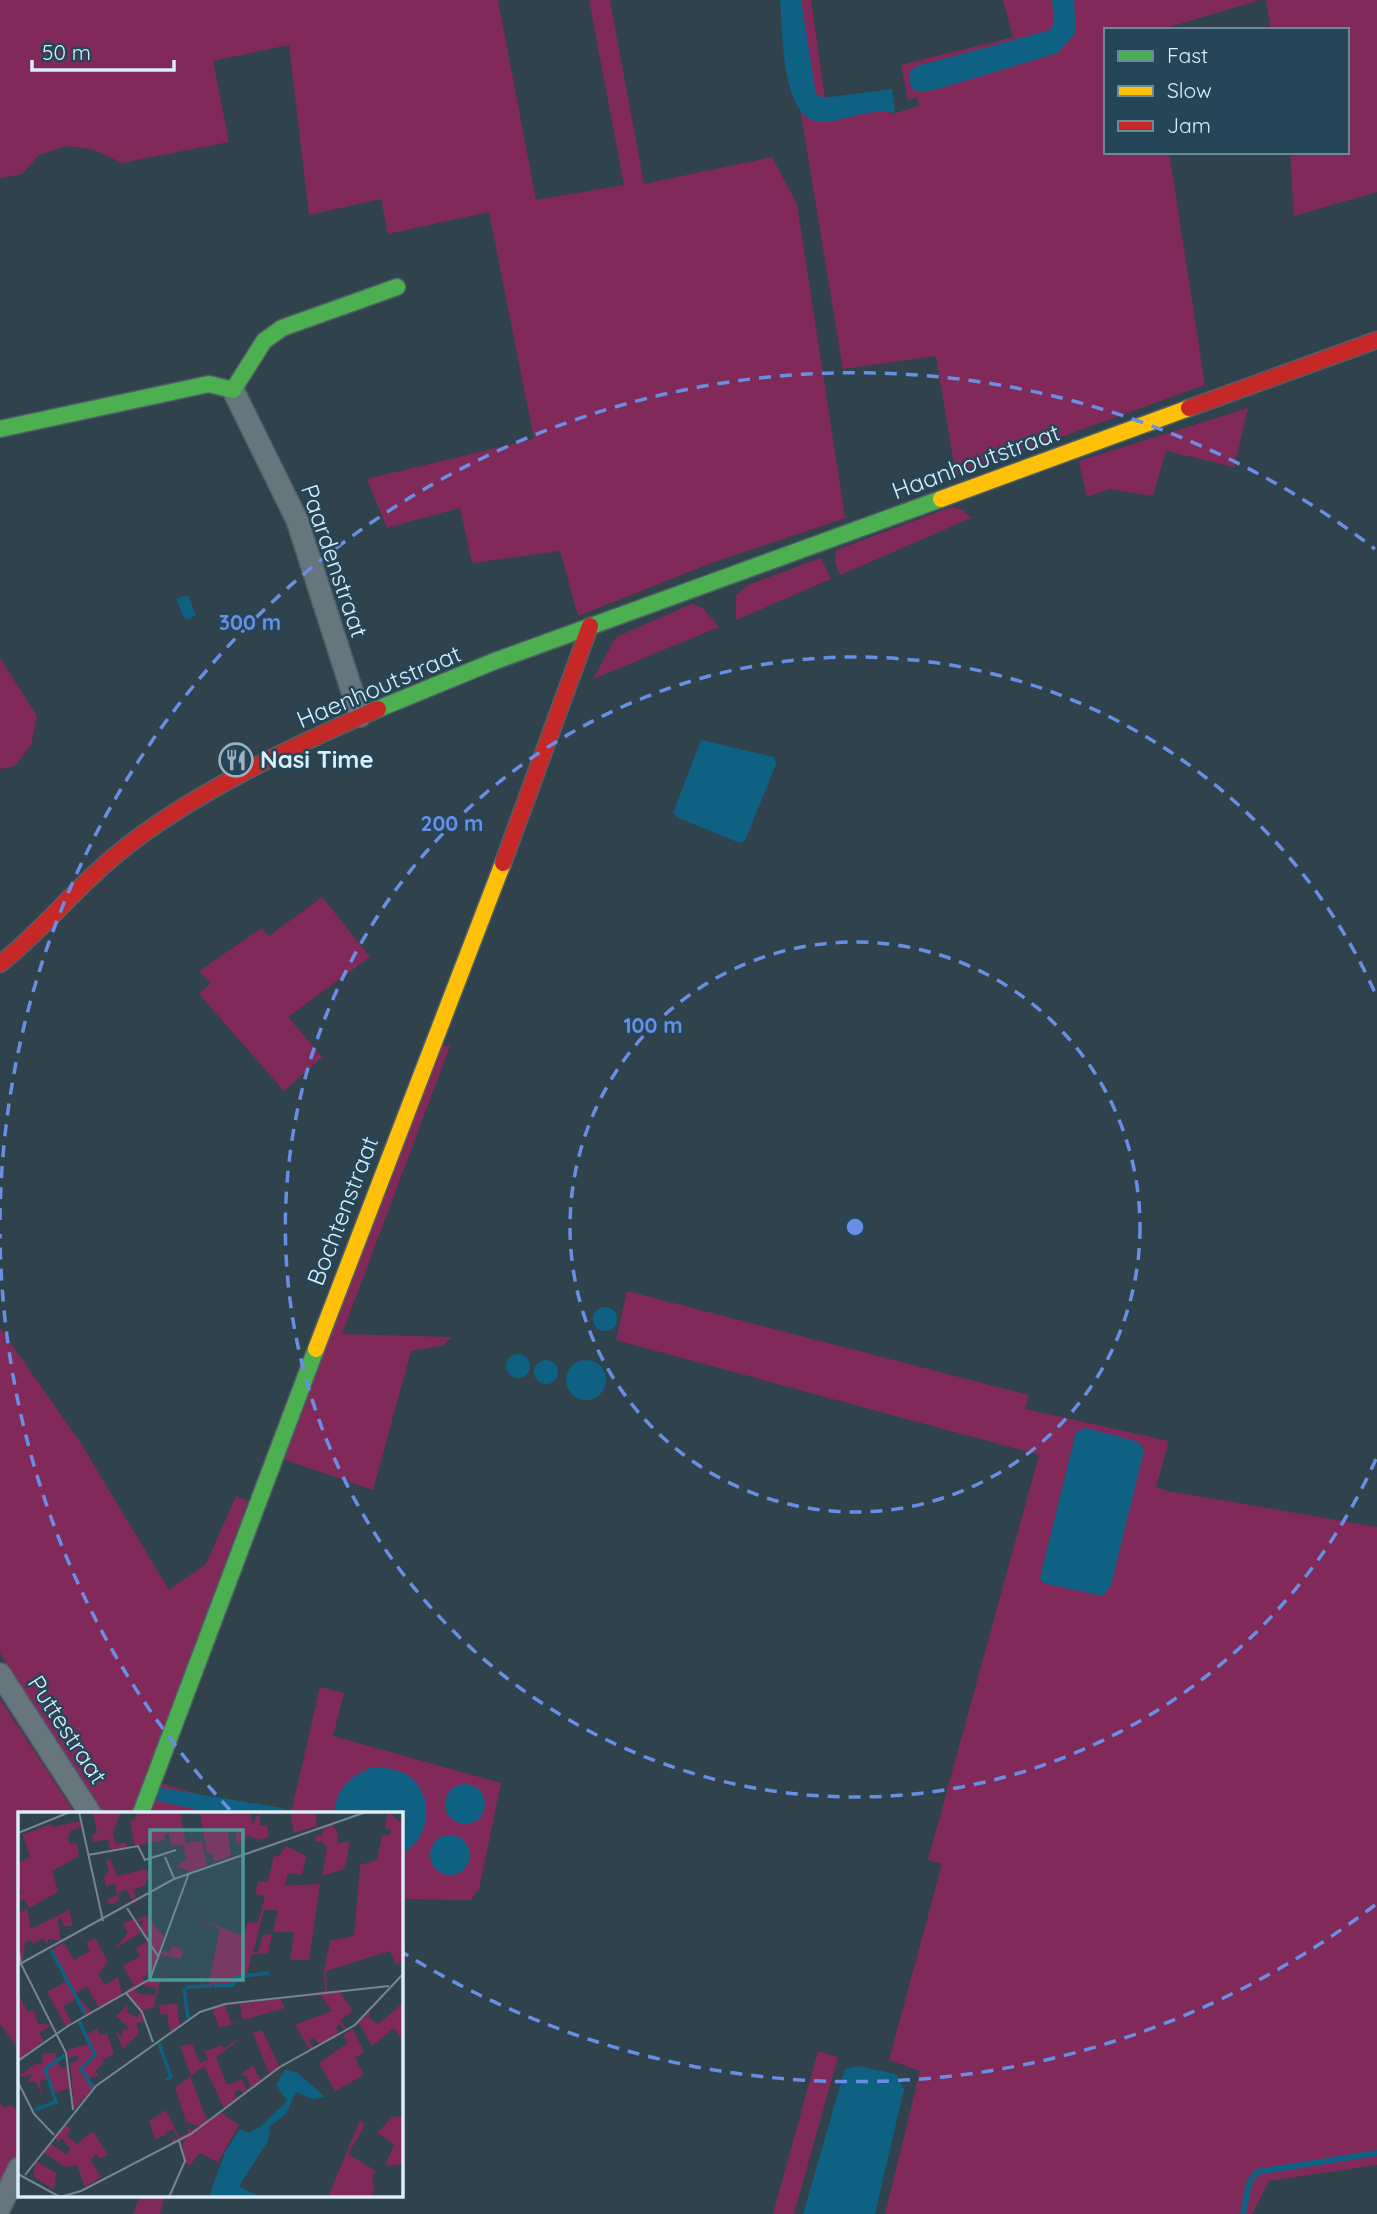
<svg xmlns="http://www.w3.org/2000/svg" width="1377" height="2214" font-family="Quicksand,sans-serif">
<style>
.green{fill:#812a59;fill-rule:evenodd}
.water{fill:#0f6183}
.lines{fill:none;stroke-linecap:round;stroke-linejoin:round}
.stream{stroke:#0f6183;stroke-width:6}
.street-casing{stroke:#4f5f68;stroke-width:24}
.fast-casing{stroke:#4f5f68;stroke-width:19}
.slow-casing{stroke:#4f5f68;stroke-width:19}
.jam-casing{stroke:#4f5f68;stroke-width:19}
.street{stroke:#67757c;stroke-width:21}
.fast{stroke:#4caf50;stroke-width:16}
.slow{stroke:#ffc107;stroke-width:16}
.jam{stroke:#c62828;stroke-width:16}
.ring{fill:none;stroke:#698ee5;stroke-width:3.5;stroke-dasharray:12 9}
.labels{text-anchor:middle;stroke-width:5;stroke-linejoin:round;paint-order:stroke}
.street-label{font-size:24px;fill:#daedf9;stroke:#244658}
.poi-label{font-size:24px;font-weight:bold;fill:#daedf9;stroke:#244658;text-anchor:start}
.inset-river{fill:none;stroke:#0f6183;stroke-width:3.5}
.inset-road{fill:none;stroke:#748691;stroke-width:2}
.view{fill:#4c9a98;fill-opacity:0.15;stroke:#4c9a98;stroke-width:3.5}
.inset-edge{fill:none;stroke:#daedf9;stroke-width:3.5}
.centre{fill:#698ee5;stroke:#244658;stroke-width:3.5}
.ring-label{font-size:21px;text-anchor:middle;font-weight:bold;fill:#698ee5;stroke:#244658;stroke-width:5;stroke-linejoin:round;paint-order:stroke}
</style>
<rect width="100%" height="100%" fill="#30424c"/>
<path class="green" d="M0,0h498l38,200 88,-15 -35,-185h21l34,184 128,-27 25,47 48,314 -131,44 -136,54 -18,-65 -88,12 -12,-55 -73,20 -20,-49 167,-40 -45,-227 -101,22 -7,-35 -72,16 -20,-170 -76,16 16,81 -107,21 -30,-14 -25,-3 -28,9 -17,19 -22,4z
M782,0h29l15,106 64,-15 2,23 27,-8 -2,-9 -9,3 -7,-35 112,-28 -10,-37h257l-101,30h-53v122h63l36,233 -249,90 -20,-119 -93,13z
M1266,0h111v192l-83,24 -4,-64h57v-122h-76z
M1248,408l-14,59 -68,-16 -13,45 -44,-7 -22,8 -8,-36z
M951,507l11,2 9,9 -131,57 -5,-13 1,-12z
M821,558l10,21 -95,41v-25l12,-10z
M692,604l11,4 16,19 -126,52 23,-42z
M0,658l37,58 -6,29 -16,21 -15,3z
M322,897l48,60 -82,60 34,40 -38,34 -85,-97 12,-11 -12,-12 63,-43 7,8z
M439,1046h11l-108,288 110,3 -9,8 -32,6 -38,139 -90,-31z
M627,1291l402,104 -4,14 144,32 -13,46 12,4 209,36v638l-108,16 -17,33h-367l35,-143 -31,-11 53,-196 -14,-4 111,-405 -423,-115zM1086,1428l57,18 -40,150 -59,-13 -4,-5 36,-146z
M0,1328l80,114 89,148 37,-26 30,-68 12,5 -115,312h-33l-100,-160z
M320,1687l24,6 -11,43 168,47 -22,106 -8,11 -70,-1v-86h-110z
M0,1699l75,114h-56v237l-19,-26z
M158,1782l97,31h-107z
M818,2051l20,6 -44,157h-21z
M0,2103l4,5 7,-3 8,7v37l-19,48z
M140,2195h25l-5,19h-27z"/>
<path class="water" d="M780,0h21l15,94 7,4 69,-9 3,24c-24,-5 -46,6 -70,9 -45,4 -42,-92 -45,-122z
M1052,0h22l2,32 -18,21 -120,36 -18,3 -7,-2 -4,-9 1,-9 7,-6 133,-36 4,-7z
M188,595l8,20 -8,5 -4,-2 -8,-19z
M701,740l73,17 2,7 -31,77 -5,2 -62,-25 -5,-5z
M593 1319a12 12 0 1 1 24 0a12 12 0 1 1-24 0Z
M506 1366a12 12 0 1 1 24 0a12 12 0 1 1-24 0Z
M534 1372a12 12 0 1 1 24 0a12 12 0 1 1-24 0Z
M566 1380a20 20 0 1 1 40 0a20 20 0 1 1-40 0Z
M1086,1428l53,14 5,9 -33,134 -8,11 -59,-13 -4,-5 36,-146z
M372,1767c14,1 25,1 37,9 27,19 21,66 -8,78v-41h-67c3,-25 15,-36 38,-46z
M445 1804a20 20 0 1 1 40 0a20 20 0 1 1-40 0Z
M156,1787l126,21 6,5h-75l-55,-12z
M430 1855a20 20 0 1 1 40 0a20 20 0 1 1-40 0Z
M858,2066l38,8 8,15 -29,125h-72l42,-145z"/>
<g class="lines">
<path class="stream" d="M1243,2214l6,-31 8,-11 120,-19"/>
<defs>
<path id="street" d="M233,390l64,130 63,196
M0,1674l90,139
M0,2207l19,-39"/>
<path id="fast" d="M0,429l209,-45 24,6 31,-49 18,-13 115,-41
M378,709l117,-48 446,-162
M141,1813l175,-464"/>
<path id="slow" d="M941,499l248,-91
M316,1349l187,-486"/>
<path id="jam" d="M1189,408l188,-68
M503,863l87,-237
M0,964c42,-33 75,-76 117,-110 71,-59 176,-108 261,-145"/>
</defs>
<use href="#street" class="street-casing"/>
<use href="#fast" class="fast-casing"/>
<use href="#slow" class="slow-casing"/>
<use href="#jam" class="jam-casing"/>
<use href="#street" class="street"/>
<use href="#fast" class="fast"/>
<use href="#slow" class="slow"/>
<use href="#jam" class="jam"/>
</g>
<g class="ring">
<circle cx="855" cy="1227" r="285"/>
<path d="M1376 1459A570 570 0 1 1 1376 995"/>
<path d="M1375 1905A855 855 0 0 1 402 1952M230 1810A855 855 0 0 1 0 1234M0 1220A855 855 0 0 1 1375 549"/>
</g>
<defs>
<symbol id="restaurant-ring" viewBox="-11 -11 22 22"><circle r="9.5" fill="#244658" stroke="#9eb1bc" stroke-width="1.5"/><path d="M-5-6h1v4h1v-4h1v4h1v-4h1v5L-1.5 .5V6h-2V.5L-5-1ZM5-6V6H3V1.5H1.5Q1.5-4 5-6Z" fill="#9eb1bc"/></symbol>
</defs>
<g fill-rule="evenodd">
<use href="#restaurant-ring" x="217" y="741" width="38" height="38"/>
</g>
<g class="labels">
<g class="street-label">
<text transform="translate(976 462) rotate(-20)" y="8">Haanhoutstraat</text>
<text transform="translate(334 561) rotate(71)" y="8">Paardenstraat</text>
<text transform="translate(379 687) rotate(-23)" y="8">Haenhoutstraat</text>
<text transform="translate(343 1211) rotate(-69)" y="8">Bochtenstraat</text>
<text transform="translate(67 1730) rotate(57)" y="8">Puttestraat</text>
</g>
<g class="poi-label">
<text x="260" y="768">Nasi Time</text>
</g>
</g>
<g transform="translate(18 1812)">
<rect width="385" height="385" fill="#30424c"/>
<path d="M75,0h27l-7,22 3,10 10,-2 1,5 -17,4 -2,-12 -15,3 -1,-7 5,-2zM119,0h43l6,32 6,-2 -4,-30 5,30 9,-1 5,24 -18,7 -13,-6 10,-6 -3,-15h-12l-2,-12 -5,1 1,6 -30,6 -5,-25 5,-1zM182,0h50l2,13 7,-13 18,1 -17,1v11h7l2,11 -7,4 -14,-4 -11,9 -2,-15 -7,2 3,24 -17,6 -1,-8 -6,1zM272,0h25l2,14 -23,7zM370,0l12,10 3,-10 -2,150 -5,3 -6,-14 -64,20 1,20 25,-1 -12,3 13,18 -12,9 2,5 4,4 11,-7 -13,9 -5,-7 -4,3 3,8 -18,10 -8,-7 -4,2 4,7 6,-1 -40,21 -36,26 -3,-4 -6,3 2,5 6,-3 -18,14 -20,-42 -13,10 -16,-44 5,14 12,-2 8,19 8,-3 -5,-14 3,5 16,-6 1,4 18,-12 19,43 9,-7 -16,-40 9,-3 17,36 31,-16 -15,-25 37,-14 -11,-16 -41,4 5,9 -42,12 -3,-16 -15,2 6,17 8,-1 -20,6 -7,-20 12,-3 98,-11 -9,-1 12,-2 -1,-21 6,-29 24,-5 6,-71 17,-5 5,-24 8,-1 1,-5 -6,-2zM223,226l12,27 -13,10 6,1 5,10 -5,3 -4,-9 -15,5 -11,-28zM62,9l1,6 -11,4 -2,8 2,5 7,-1 2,13 -27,15 6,21 -29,16 -5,-9 -6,3 4,-11 -4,-1v-27l12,-6 -7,-22 -5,1 33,-12 2,3zM314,12l6,9 -1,11 12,-3 -1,14 -4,14 -22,7 5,-28 -5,-7 -7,1 1,-7 6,1 2,-10zM268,34l20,10 -4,19 -14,-2 -3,13 35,-2 -11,76h-19l4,-28h-21l5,-22h-14l-11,42h5l5,-17 9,-1 -4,19 -16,1 -5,20 21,-1 -32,5 -3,7 -49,2 16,-2 5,-16 -3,15 6,1 12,-56 -28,-12 52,19 4,-14 10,1 7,-27 -10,-2 3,-12 10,-1 6,-26 5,1zM92,47l7,17 29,-7 6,12 -6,-1v5l-13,5 5,11 -4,2 -8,-14 -9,5 3,6 -10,5 -3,-5 10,-5 -2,-12 -9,3 -2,-9 5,-7 -3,-9zM9,97l4,20 38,-19 4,16h-10l-1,-9 -4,3 3,21 -13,-2v6l-5,-7 -10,6 -2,-4 -6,2 -2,19 -5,-6v-42zM128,103l18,21 -4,14 9,3 4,-8 10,6 -2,8 -24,-5 -17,-26 4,-7h-8zM115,107l8,13 -26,17 13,-16 -5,-9zM77,126l13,24 -10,12 7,11 13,-8 4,17 -23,14 -12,-22 -12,8 17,18 -7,3 -9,-16 -13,7 9,17 -6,3 -19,-34 20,-11 -17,-31 14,-7 10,17 16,-9 -4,-8zM129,129l10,15 -4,15 -6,-3 5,6 -10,3 3,5 -10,7 3,5 17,1 1,-7 -14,-3 8,-5 7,3 5,-11 -8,35 -12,4 -16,-21 8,-5 -11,-19 17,-10 -4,-7zM0,181l10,19 6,-2 4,14 15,1 -14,8 5,8 -26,20zM385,191v39l-9,-14 -22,18 -13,-23 12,-12 -2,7 9,6zM159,192l3,22 -10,5 -3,-17 -6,1 -2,-10zM110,193l-1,7 10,6 3,-7 5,10 -9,2 3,10 -16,17 -7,-19 7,7 -1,-8 8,-1 -14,-13zM79,217l3,6 7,-2 7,21 -12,6 2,3 -9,8 4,4 -12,4 7,8 -20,22 -4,-46 9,-3 -2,-5 -8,3 -3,-8 24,-6 -4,-9zM335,217l11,23 -9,6 9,17 -29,16 -16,-28 29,-20 -5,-8zM25,241h12l6,16 6,-2 3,21 -15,5 -9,-14 -6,2 1,13 -5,-12 -8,-1 5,-7 -15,3 18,-14 6,2zM172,264l17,44 13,-8 19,13 -21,37 -18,-9 -10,12 -5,-2 -3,-19 4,-6 -13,6 -2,-5h7l-5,-10 -8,4 6,11 -6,-9 -10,4 -6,-18 17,-11 13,27 9,-4v-6l3,4 7,-5 -12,-4 -11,-34zM385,304v48l-18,2 9,-22 -17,-11 15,-16zM342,308l5,5 -17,29 28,17 -4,4 2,16 -3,6h-43zM48,313l5,5 -4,6 10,8 16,-13 15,24 -8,3 -5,-4 -4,7 10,16 -16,10 -8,-22 -12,2 -22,-15 7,-9 16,11 4,-5 -8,-11 -4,4 -4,-6zM18,349l20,12 -2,17 -21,-14z" fill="#812a59" fill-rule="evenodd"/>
<path d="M267,258l13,3 27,24 -13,2 -16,-7 -10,22 -16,12 -2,15 -29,45 21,11h-51l16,-45 15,-23 9,4 11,-6 27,-26 -11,-16z" fill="#0f6183"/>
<path class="inset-river" d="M33,138l34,64M196,174l19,-1 3,-8 33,-4M168,175l26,-1M166,176l4,31M61,209l16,34 -14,14 12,18M141,232l12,33 -5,3M17,298l21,-8 -11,-33 20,-14"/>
<path class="inset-road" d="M61,0l24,109M0,21l52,-21M70,43l50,-9 7,14 31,-10M147,45l9,21M109,96l31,48M0,134l3,18 45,89 7,57M0,153l156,-86 192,-67M108,181l16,19 11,30M0,249l50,-35 82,-47 39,-106M0,270l16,32 20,21M0,362l42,23M7,363l71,-89 104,-74 25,-8 164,-18M42,385l21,-6 110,-57 89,-67 75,-42 48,-51M151,385l16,-36 -6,-20"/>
<path class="view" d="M132,18h93v150h-93z"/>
<rect width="385" height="385" class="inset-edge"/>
</g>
<circle cx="855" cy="1227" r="10" class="centre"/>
<g class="ring-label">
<text x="250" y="630">300 m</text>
<text x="452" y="831">200 m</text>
<text x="653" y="1033">100 m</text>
</g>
<rect x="1104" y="28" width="245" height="126" fill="#244658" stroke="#6d8998" stroke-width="2"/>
<rect x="1118" y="51" width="35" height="10" fill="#4caf50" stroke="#6d8998" stroke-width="2"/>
<text x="1167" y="63" font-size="21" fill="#daedf9">Fast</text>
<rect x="1118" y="86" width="35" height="10" fill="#ffc107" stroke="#6d8998" stroke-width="2"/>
<text x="1167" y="98" font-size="21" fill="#daedf9">Slow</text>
<rect x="1118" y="121" width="35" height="10" fill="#c62828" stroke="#6d8998" stroke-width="2"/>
<text x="1167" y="133" font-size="21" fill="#daedf9">Jam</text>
<path d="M32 60v10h142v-10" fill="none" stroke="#daedf9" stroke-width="3.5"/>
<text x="42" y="60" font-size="21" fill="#daedf9" stroke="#244658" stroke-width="5" paint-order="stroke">50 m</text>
</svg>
